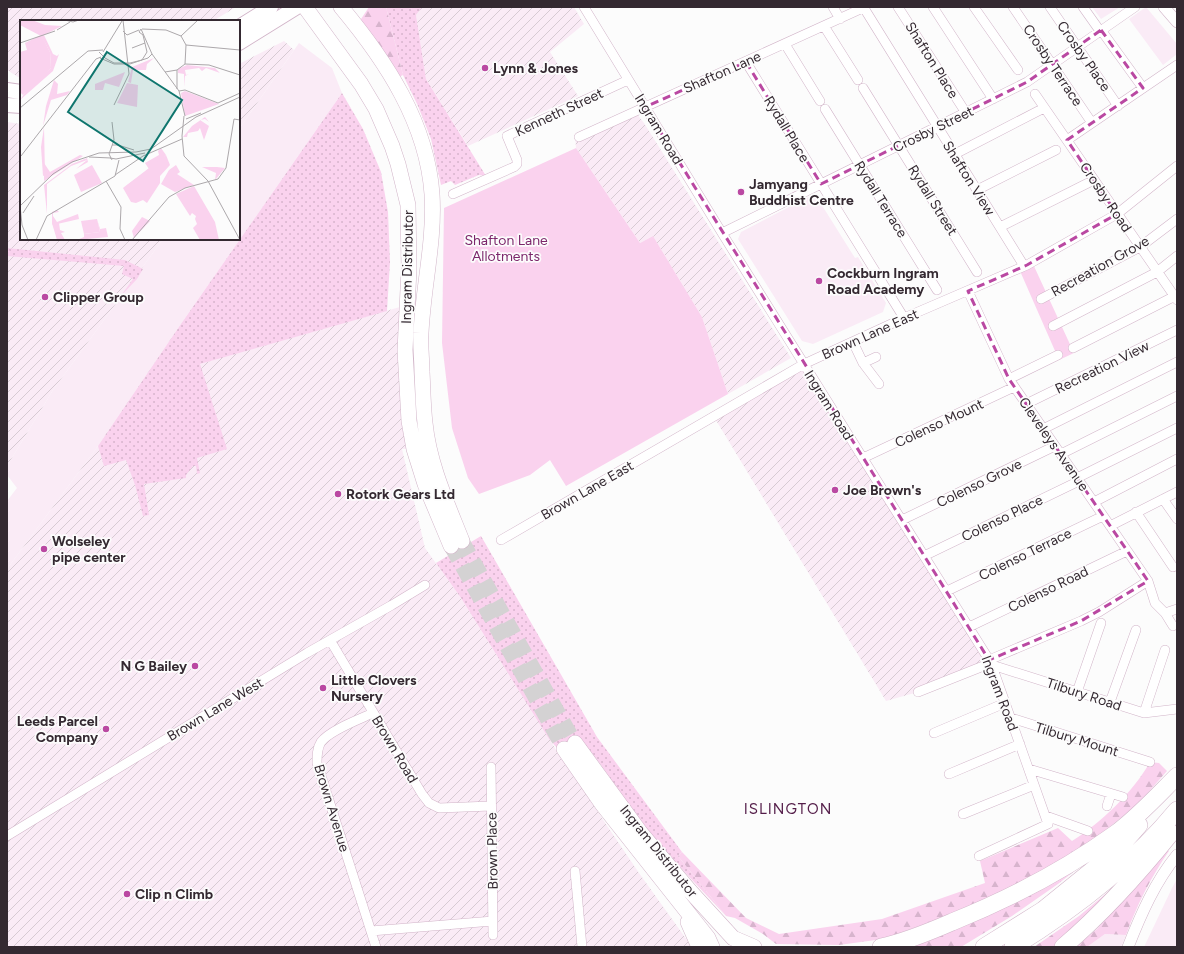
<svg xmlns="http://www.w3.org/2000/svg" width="1184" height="954" font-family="Figtree,sans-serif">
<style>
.built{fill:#faebf6}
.industrial{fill:url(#industrial-furrows)}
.grass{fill:url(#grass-dots)}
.forest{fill:url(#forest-firs)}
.green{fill:#fad2ee}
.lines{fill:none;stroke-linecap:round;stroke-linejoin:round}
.trunk-tunnel{stroke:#d4d2d3;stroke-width:15;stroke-dasharray:15 8;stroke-linecap:butt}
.minor-casing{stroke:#d2b5c9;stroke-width:10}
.tertiary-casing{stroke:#d2b5c9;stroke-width:12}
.primary-casing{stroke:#d2b5c9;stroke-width:16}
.trunk-casing{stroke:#d2b5c9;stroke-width:16}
.motorway-casing{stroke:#d2b5c9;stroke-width:18}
.minor{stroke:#fff;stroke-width:9}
.tertiary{stroke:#fff;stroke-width:11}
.primary{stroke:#fff;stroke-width:14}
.trunk{stroke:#fff;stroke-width:15}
.motorway{stroke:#fff;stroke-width:17}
.marked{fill:none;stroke:#ba48a2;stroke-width:3;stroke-dasharray:8 5;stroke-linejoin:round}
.poi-dot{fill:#ba48a2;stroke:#fcfcfc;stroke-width:1.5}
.labels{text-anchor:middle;stroke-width:3.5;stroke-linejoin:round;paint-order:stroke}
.street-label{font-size:14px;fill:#342931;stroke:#fcfcfc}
.poi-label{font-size:14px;font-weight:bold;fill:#342931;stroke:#fcfcfc;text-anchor:start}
.park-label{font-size:14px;fill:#7c266b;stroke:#fcfcfc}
.neighbourhood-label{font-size:15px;letter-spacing:1px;fill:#531c48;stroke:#fcfcfc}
.inset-road{fill:none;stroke:#aca8ab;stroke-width:1}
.view{fill:#0f766e;fill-opacity:0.15;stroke:#0f766e;stroke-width:2}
.inset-edge{fill:none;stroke:#342931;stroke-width:2}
</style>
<defs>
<pattern id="industrial-furrows" width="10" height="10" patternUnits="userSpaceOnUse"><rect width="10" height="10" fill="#faebf6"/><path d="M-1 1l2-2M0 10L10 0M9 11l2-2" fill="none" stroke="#d7cad3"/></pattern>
<pattern id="grass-dots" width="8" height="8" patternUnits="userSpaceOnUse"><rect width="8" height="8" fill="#fad2ee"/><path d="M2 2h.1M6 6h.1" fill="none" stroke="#d7b4cd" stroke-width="1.8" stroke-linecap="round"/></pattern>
<pattern id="forest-firs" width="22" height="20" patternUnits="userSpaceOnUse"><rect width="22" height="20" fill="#fad2ee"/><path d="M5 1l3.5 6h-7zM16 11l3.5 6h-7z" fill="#d7b4cd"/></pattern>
</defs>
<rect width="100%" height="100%" fill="#fcfcfc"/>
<path class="built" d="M1092,7h28l-19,12z
M1146,7l31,37v10l-14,11 -34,-46z
M299,43l33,25 10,25 -159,228 -85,125 -91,123v-68l10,-13 -10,-13v-9l46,-76 110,-151h76v-110z
M812,195l8,1 5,9 -2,2 32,51 3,-1 28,46 -3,9 -70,32 -11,-3 -64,-102 3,-7z
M1177,879v68h-33l28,-59z
M1105,934l21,1 -5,12h-34z"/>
<path class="industrial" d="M7,7h229l-23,14h-192v56h-3l-11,-7z
M422,7h152l10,17 -34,28 28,44 -110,50 -42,-67 -10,-64z
M284,41l10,9 -55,79v-65z
M632,108l12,15 147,235 -63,36 -26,-77 -49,-81 -13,7 -64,-95 -1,-14z
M7,122l14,2v115h142l-110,151 -46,76z
M407,305l7,144h-12l23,99 36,50 97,155 81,120 53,74h-685v-378l91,-123 85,-125 17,43z
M804,364l187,299 -73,29 -32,9 -172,-284z"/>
<path class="grass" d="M386,7h36l-6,8 10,64 60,97 -7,-1 -24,10 -4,-4 -10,4 -10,-46 -13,-33 -15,-31z
M342,93l21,36 18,43 7,40 2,50 -3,49 -187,53 27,85 -30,9 3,15 -3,1 -1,-8h-3l-7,9v3l-42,6 5,31 -6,1 -8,-31 -9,-25 -22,6 -6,-20 85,-125z
M7,248l118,12 18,9 -6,10 -17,18 13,-18 -11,-5 2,-8 -117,-10z
M481,536l116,201 85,115 -4,4 48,60c-31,-33 -63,-66 -91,-103 -18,-24 -34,-50 -54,-74l-23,10 -9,-10 -88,-141 -25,-35z"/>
<path class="forest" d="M369,7h17l17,68 -4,2 -40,-55z
M1150,762l9,1 8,8 -29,33 -36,29 -44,29 -65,34 -65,27 -45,16 -44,6 -63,-1 -13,-10 -28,-16 -9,-2 -48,-60 4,-4 64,66 33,16 103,-15 103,-36 -5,-22 78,-33 14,13c29,-18 61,-49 78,-79z
M1166,849l3,2c-18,26 -32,54 -43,84l-21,-1 -18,13h-11l21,-18z
M1091,858l-33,26 -46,32 -51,31h-68z
M1127,876l-30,32 -43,39h-20l45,-31z"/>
<path class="green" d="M576,148l64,95 13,-7 49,81 26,77 -162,92 -16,-26 -20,15 -51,19 -11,-16 -16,-50 -10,-85 2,-135z
M1033,264l41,89 -15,7 -39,-89z"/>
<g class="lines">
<path class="trunk-tunnel" d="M462,541l113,202
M451,546l113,203"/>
<defs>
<path id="minor" d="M584,7l138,226 269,430 57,161 -69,32
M833,7l7,12
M898,7l68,106
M933,7l60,92
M974,7l44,63
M1013,7l79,116
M1050,7l68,99
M1083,7l17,24
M864,8l160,258
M824,26l34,54
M1101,30l42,58
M785,44l35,57
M746,62l158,256
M863,88l114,184
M1035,94l142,206
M825,109l112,181
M579,137l286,-130
M1067,140l110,-75
M955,154l89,-46
M977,190l79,-40
M453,194l61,-27 3,-3v-4l-10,-24 121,-56
M1000,227l94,-47
M722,233l305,-151 108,-75
M968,291l41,88 139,202 7,22 10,10 12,-4
M1041,299l99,-52 37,-28
M1053,326l104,-54 20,-16
M853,342l10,21 16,21
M1073,348l104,-53
M863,363l13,-6
M1009,379l49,-24
M1026,404l151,-74
M1043,429l134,-67
M1061,454l116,-58
M863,458l151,-71
M1077,478l100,-50
M1163,499l14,20
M1094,502l83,-43
M1136,512l37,55
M902,520l153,-74
M1110,526l67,-34
M501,540l303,-176 100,-46 123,-53 90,-51 60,-48
M924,556l155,-75
M947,591l156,-75
M1165,613l8,13
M969,627l158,-76
M330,640l92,154 7,9 10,5 52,-2
M989,660l92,-39 18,-9 49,-31
M992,665l152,48 33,-4
M918,692l73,-29
M1077,692l24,-69
M1110,702l26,-72
M373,713c-13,6 -43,17 -52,29 -4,6 -4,14 -4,21l59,184
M1144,713l21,-63
M1011,718l139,44
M934,733l71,-30
M491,767l2,168
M1029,769l94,28
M949,774l71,-30
M1107,806l4,-12
M963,814l71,-29
M1046,816l42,15
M7,836l300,-183 85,-48 33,-20
M575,871l7,76
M371,931l122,-10"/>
<path id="tertiary" d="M1164,7l13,15
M1128,947c13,-33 27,-65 49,-92"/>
<path id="primary" d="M239,27l32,-20
M239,43l58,-36
M7,90l14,2
M7,105l14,1"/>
<path id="trunk" d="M305,7l56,77 15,25 16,37 6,18 10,41 1,64 -4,81 4,71 5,28 11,35 26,62
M341,7c45,54 86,116 91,187 3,47 -9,93 -11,139 -1,13 1,26 1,39 1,17 1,34 3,51 4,41 22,80 37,118
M575,743l65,89 50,59 43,47 21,9
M564,749l38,55 106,134 4,9
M688,922l11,25"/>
<path id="motorway" d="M881,947c24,-5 48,-15 71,-25 57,-23 113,-52 163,-88 23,-17 42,-38 62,-58
M984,947l59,-37 73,-59 23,-26
M1013,947c60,-37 119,-82 164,-137
M1063,947c40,-34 75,-73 108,-114"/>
</defs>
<use href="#minor" class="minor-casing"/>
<use href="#tertiary" class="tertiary-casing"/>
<use href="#primary" class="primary-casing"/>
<use href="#trunk" class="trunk-casing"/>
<use href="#motorway" class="motorway-casing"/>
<use href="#minor" class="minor"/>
<use href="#tertiary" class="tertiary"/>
<use href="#primary" class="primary"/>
<use href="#trunk" class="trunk"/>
<use href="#motorway" class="motorway"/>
</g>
<path class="marked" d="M1101,30l42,58 -76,52 50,74 -90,51 -59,26 41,88 139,202 -67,40 -92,39 -344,-553 101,-45 75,122 206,-102z"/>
<g class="poi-dot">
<circle cx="485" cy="68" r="4"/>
<circle cx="741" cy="192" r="4"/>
<circle cx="819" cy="281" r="4"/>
<circle cx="45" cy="297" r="4"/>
<circle cx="835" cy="490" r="4"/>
<circle cx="338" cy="494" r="4"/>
<circle cx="44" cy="549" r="4"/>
<circle cx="195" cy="666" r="4"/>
<circle cx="323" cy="688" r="4"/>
<circle cx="106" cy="729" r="4"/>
<circle cx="127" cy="894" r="4"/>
</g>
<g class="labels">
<g class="street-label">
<text transform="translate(1084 56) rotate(55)" y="5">Crosby Place</text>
<text transform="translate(932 60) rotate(58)" y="5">Shafton Place</text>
<text transform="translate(1053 65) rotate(56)" y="5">Crosby Terrace</text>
<text transform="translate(722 72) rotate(-24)" y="5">Shafton Lane</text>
<text transform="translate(559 112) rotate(-25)" y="5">Kenneth Street</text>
<text transform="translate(659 129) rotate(59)" y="5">Ingram Road</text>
<text transform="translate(787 129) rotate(59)" y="5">Rydall Place</text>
<text transform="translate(933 129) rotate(-26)" y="5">Crosby Street</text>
<text transform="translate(969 178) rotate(58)" y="5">Shafton View</text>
<text transform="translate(1106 197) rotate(56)" y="5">Crosby Road</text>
<text transform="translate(881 199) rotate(58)" y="5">Rydall Terrace</text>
<text transform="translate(933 200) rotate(58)" y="5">Rydall Street</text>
<text transform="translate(1100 266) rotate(-29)" y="5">Recreation Grove</text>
<text transform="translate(407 267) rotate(-89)" y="5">Ingram Distributor</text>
<text transform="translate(870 334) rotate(-24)" y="5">Brown Lane East</text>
<text transform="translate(1102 367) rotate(-26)" y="5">Recreation View</text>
<text transform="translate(829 405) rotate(58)" y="5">Ingram Road</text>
<text transform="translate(939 423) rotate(-25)" y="5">Colenso Mount</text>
<text transform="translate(1054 444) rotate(55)" y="5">Cleveleys Avenue</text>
<text transform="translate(979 483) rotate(-26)" y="5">Colenso Grove</text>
<text transform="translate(587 490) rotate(-30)" y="5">Brown Lane East</text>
<text transform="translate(1002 518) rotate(-26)" y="5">Colenso Place</text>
<text transform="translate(1025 554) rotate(-26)" y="5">Colenso Terrace</text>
<text transform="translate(1048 589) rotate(-26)" y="5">Colenso Road</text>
<text transform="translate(1000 693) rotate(69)" y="5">Ingram Road</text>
<text transform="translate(1084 694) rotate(18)" y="5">Tilbury Road</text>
<text transform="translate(215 709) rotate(-31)" y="5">Brown Lane West</text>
<text transform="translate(1077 739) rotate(17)" y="5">Tilbury Mount</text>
<text transform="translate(395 749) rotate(59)" y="5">Brown Road</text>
<text transform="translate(332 808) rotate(73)" y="5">Brown Avenue</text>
<text transform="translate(492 851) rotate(-91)" y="5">Brown Place</text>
<text transform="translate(659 851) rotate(51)" y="5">Ingram Distributor</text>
</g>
<g class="poi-label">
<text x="493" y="73">Lynn &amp; Jones</text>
<text x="749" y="189">Jamyang<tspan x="749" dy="16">Buddhist Centre</tspan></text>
<text x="827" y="278">Cockburn Ingram<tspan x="827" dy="16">Road Academy</tspan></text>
<text x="53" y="302">Clipper Group</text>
<text x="843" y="495">Joe Brown's</text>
<text x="346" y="499">Rotork Gears Ltd</text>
<text x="52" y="546">Wolseley<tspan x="52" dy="16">pipe center</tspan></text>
<text x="187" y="671" text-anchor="end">N G Bailey</text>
<text x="331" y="685">Little Clovers<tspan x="331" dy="16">Nursery</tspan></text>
<text x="98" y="726" text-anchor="end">Leeds Parcel<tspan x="98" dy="16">Company</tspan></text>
<text x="135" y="899">Clip n Climb</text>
</g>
<g class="park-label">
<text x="506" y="245">Shafton Lane<tspan x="506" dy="16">Allotments</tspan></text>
</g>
<g class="neighbourhood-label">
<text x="788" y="814">ISLINGTON</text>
</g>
</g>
<g transform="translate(20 20)">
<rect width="220" height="220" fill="#fcfcfc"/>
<path d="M12,0l13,5 17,1 -18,9 9,19 4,2 2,-2 -6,17 -33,29 9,-13 22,-19 -1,-16 -9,-16 -21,-11v-4zM134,38l-7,6 -1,6h-13l-2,13 -3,-1 4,-15zM167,45l28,3 5,5 -14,-5 -4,3 -3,-3 -14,2 1,5 3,-1 -4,2 -1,11v-13l-6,-1v-4zM105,52l-6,15 -14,-4 -2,7h-8v-6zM34,60l4,4 -1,10 13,-3 -3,4 -16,5 -8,26 3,-20zM24,107l1,48 -2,1 -2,-29zM67,138l1,4 -12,7 11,-9 -16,6 -24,18v30l-3,-29 28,-21zM77,199l3,10 6,-1 2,9 -31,3 7,-3v-3l16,-2z" fill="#fad2ee"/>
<path d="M141,128l5,7 -15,15 -28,18 26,-19 -4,-6 14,-8 -1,-4zM60,135l3,1 -39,25v-18l6,9zM37,190l2,2 -6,1v3l4,6 21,-8 1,5 -26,6 5,15 -6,-17v-11z" fill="#fad2ee"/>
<path d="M156,145l4,7 -3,2 17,11 -19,7 -14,-8 8,-14zM122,197l8,4 -16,17 -2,-7z" fill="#fad2ee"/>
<path d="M21,15l9,17 1,16 -28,27 -3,-3v-40l7,-2 -2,-7zM107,63l11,2 -1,22 -20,-4zM165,71l34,13 -34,12 -4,-23zM185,97l4,5 -4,-3 -5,1 9,6 -5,14 -4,-12 -2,3 -10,2 -1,4h-4l9,-11zM146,135l4,10 -10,11v7l-13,20 -4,-3 -7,3 -5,-1 -8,-14zM72,145l10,18 -21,9 -7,-17zM182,147h15l8,1 -10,12 1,-7zM174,166l21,36 4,18h-19l-7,-12 4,-4 -2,-5 1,-3 -4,-3 -2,3 -14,-22zM77,199l3,13 -16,2 -3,-13zM32,203h7l1,7 5,2 -4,1 4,7h-8z" fill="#fad2ee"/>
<path class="inset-road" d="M45,0l8,2 6,-2M122,9l24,1 15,6 5,9 -1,19M37,10l13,-8M103,11l4,4 12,-5M94,14l8,-13M161,16l17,-16M0,23l35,-12M166,25l54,5M112,28l13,-5M79,32l6,6 9,5h16l12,-3 5,-8 -4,-17 -4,-3 2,-3 11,25 -4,4 -18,6h-16l-14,-6M83,32l11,-18M132,34l27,37 6,25M157,50l8,-6 24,1 31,10M157,50v19M145,52l12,-2M159,71l6,-1 33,13 22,-10M94,85l15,-31 -6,-54M0,88l68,-57 15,-1M164,96l-2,20 2,20 24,25 32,59M166,99l15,-6M92,102l2,18 -5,14 3,6M92,125h6l16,5M1,136l75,-97 5,-2M69,137l22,1M90,138l6,1 29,-6M95,155l28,-19 39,-17M86,161l15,26 -1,22 5,11M0,185l2,20 6,15M0,186l33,-32 19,-12 27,-9 37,-1 15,-3 45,-32 44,-20M3,193l11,-17M16,220l11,-24 68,-40 4,-16M112,220l37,-43 16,-9 33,-9 8,-11 8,-49 6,1"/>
<path class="view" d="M87,32l75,48 -39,61 -75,-49z"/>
<rect width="220" height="220" class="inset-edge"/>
</g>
<rect width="1184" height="954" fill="none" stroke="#342931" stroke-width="16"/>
</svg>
